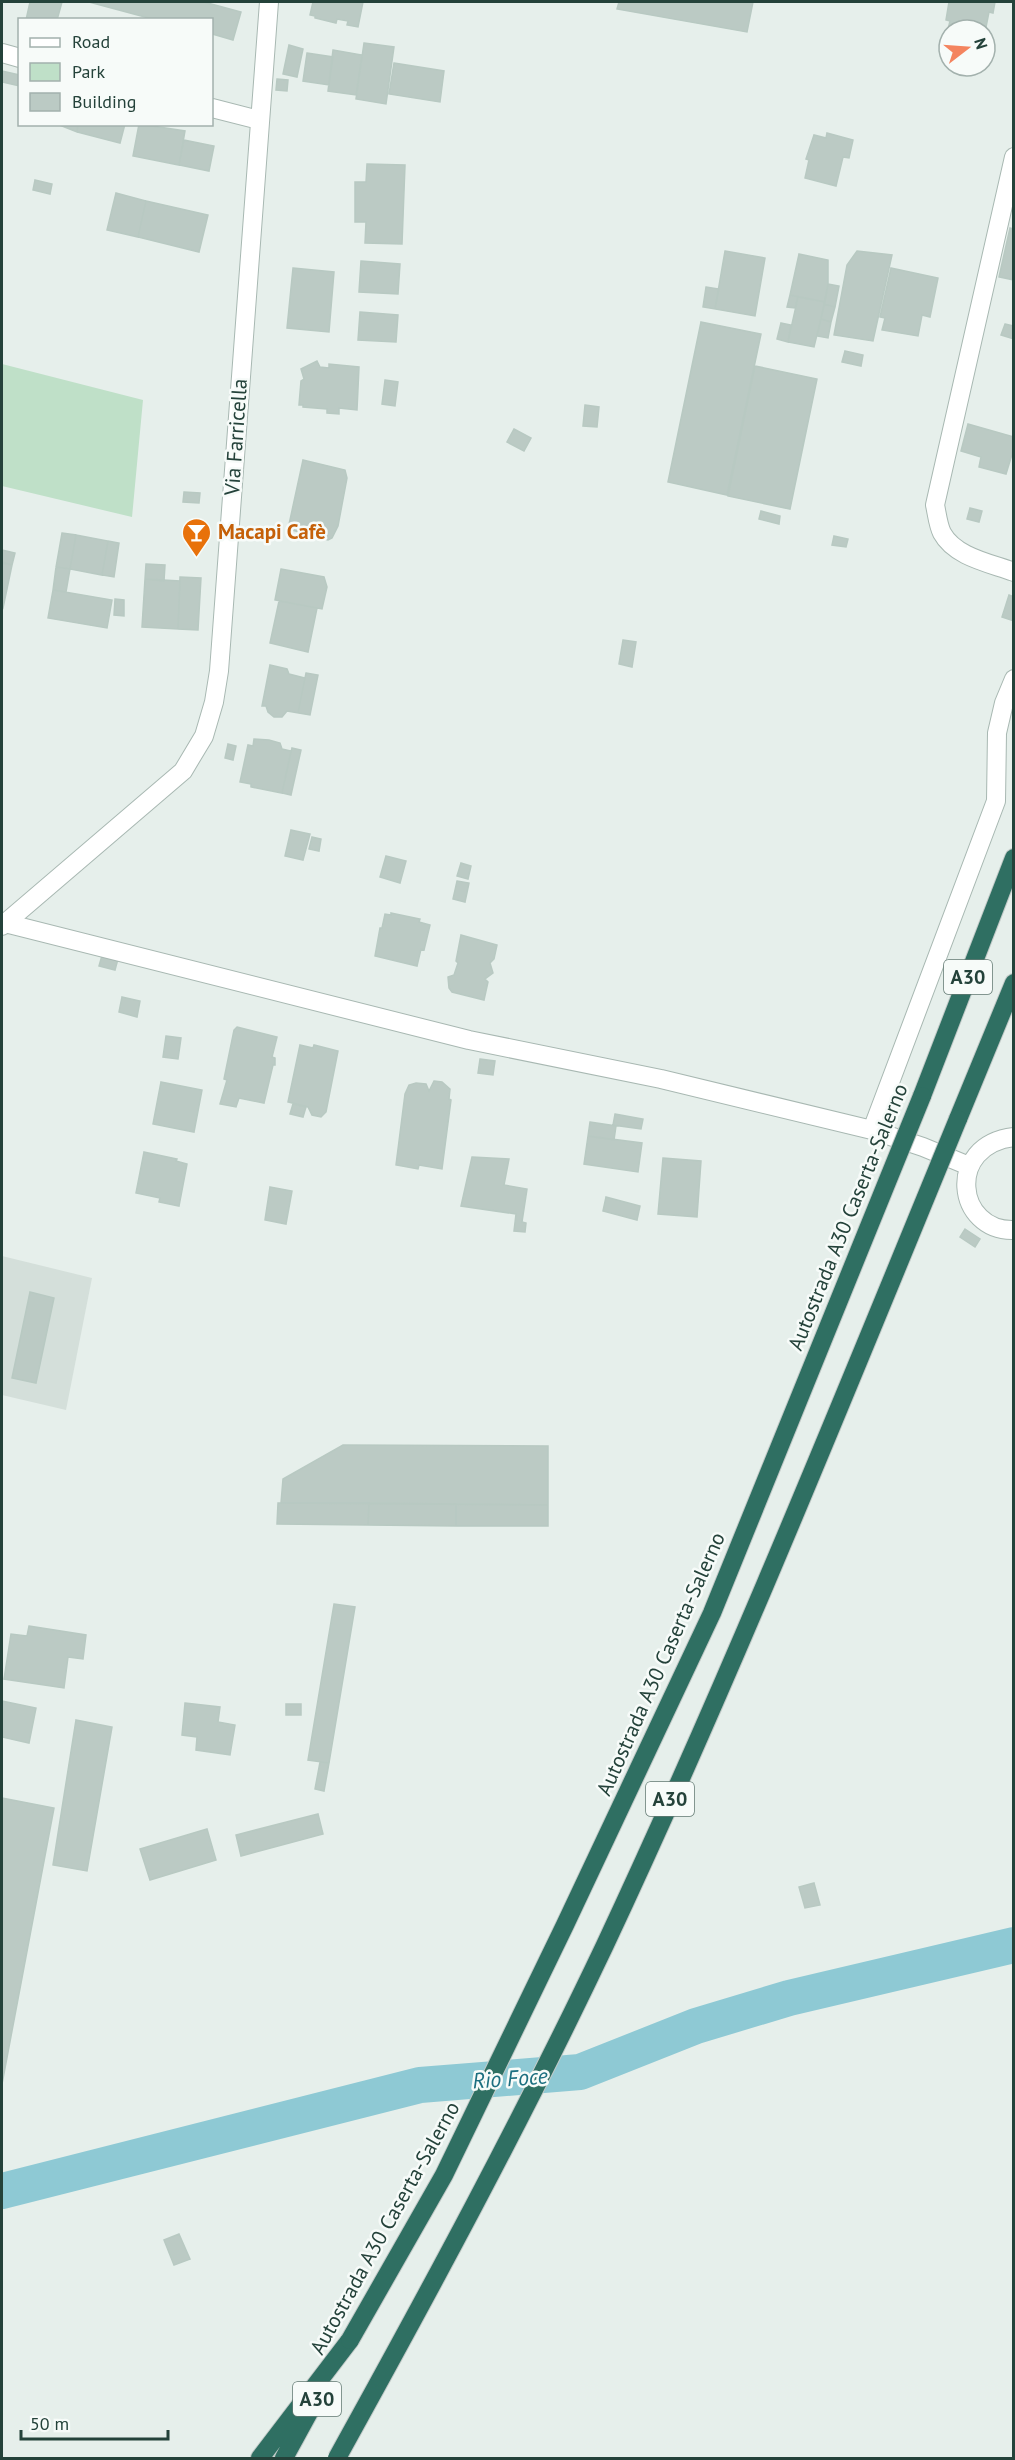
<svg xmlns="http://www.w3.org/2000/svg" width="1015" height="2460" font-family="'PT Sans',sans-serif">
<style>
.built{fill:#d4dfda}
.green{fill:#bfe0c8}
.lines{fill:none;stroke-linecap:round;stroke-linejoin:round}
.river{stroke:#8ec9d4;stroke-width:36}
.building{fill:#bbcac4;stroke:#b8c9c2;stroke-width:1.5}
.street-casing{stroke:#a8b8b2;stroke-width:20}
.highway-casing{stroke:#c2cac8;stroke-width:20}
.street{stroke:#fff;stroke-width:18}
.highway{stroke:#2f6f62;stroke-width:18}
.highway-bridge-casing{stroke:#c2cac8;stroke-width:20;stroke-linecap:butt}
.highway-bridge{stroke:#2f6f62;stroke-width:18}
.labels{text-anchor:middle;stroke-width:5;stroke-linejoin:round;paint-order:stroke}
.shield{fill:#f7fbf9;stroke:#637a73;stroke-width:1.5}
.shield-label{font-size:20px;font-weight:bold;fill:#24423a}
.street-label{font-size:21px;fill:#24423a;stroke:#f7fbf9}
.food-label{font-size:21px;font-weight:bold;fill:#c56008;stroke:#f7fbf9;text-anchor:start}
.water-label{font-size:22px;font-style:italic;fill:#1c6f80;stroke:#f7fbf9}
</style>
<rect width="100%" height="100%" fill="#e6efeb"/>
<path class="built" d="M2,1256l90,22 -26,132 -64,-15z"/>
<path class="green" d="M2,364l141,36 -11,117 -130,-31z"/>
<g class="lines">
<path class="river" d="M2,2191l418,-106 160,-13 116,-46 93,-28 225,-53"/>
</g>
<path class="building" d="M30,2h32l-5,18h-31z
M89,2h115l37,10 -8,28 -21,-6v-14h-56z
M313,2h50l-5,25 -11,-2 1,-4 -11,-2 -1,4 -21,-5v-2l-5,-1z
M619,2h134l-6,30 -130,-23z
M949,2h46l-2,11 -4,-1 -4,20v-2h-36l-2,4 3,-13 -4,-1z
M364,43l30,4 -8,57 -30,-5z
M289,45l14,4 -6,28 -14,-3z
M333,50l29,5 -6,40 -28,-4z
M307,53l26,4 -4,28 -26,-4z
M394,63l50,8 -4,31 -51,-8z
M2,71l18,4v11l-18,-4z
M277,79l11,1 -1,11 -11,-1z
M57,124h21l-1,8z
M78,124h47l-5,19 -43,-11z
M139,124l46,7 -6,34 -46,-9z
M827,133l26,7 -4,18 -6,-1 -7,29 -31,-8 4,-18 -3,-1 8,-24 12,3z
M184,140l30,6 -5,25 -30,-6z
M367,164l38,1 -3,79 -37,-1 1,-21h-11v-40h11z
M35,180l17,4 -2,10 -17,-4z
M116,193l30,8 -8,36 -31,-7z
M146,201l62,14 -9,37 -61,-15z
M1010,228l4,1v51l-15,-3z
M725,251l40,7 -10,58 -40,-7z
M857,251l35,4 -19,86 -39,-6 13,-70z
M799,254l29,6v24l-3,18 -35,-7z
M361,261l39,3 -2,30 -39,-2z
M293,268l41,4 -5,60 -42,-4z
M891,268l47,10 -8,39 -8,-2 -4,21 -36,-6 3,-12 -5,-1z
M828,284l11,2 -4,21 -11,-3z
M706,287l13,2 -4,20 -12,-2z
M790,295l8,2 -3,11 -8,-1z
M798,297l27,5 -11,45 -26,-5z
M824,304l11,3 -4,15 -10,-3z
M360,312l38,3 -2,27 -38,-2z
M821,319l10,3 -3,16 -11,-2z
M701,322l60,12 -34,161 -59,-13z
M781,323l10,2 -3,17 -11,-3z
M1005,324l9,2v13l-13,-4z
M845,351l18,4 -2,11 -19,-4z
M317,361l3,6 9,1v-4l30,3 -2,43 -18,-2v6l-12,-1v-4l-24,-2v-2h-4l2,-24 3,-2 -3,-10z
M755,366l62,13 -27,130 -62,-13z
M385,380l13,2 -3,24 -13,-2z
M585,405l14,2 -2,20 -14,-1z
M968,424l46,13v11l-8,26 -27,-7 2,-10 -20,-6z
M514,429l17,9 -7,13 -17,-9z
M303,460l42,10 2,8 -9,48 -6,12 -4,2 -40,-11z
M184,492l16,1 -1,10 -16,-1z
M970,508l12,3 -3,11 -12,-3z
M761,511l19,5 -1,8 -20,-5z
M62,533l14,2 -6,34 -14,-2z
M76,535l32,6 -6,34 -32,-6z
M834,536l14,3 -2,8 -14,-2z
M108,541l11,2 -5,34 -12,-2z
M2,550l13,3 -3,12 -10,-3z
M2,563l10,2 -9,43 -1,-1z
M146,564l19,1 -1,16 -19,-2z
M56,567l14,2 -4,23 -13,-2z
M281,569l43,8 3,10 -5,22 -47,-9z
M180,577l21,1 -3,52 -20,-1z
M145,579l35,2 -2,48 -36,-2z
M53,590l59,10 -5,28 -59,-10z
M1009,595l5,2v24l-12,-4z
M115,599l9,1v16l-10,-1z
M279,601l38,7 -9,44 -38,-9z
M623,640l13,2 -4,25 -13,-3z
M270,665l17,4 2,5 16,4 -7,35 -11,-2 -5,6h-8l-6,-5 -2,-6h-4z
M306,673l12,2 -8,40 -12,-2z
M254,739l15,1 11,3 2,6 9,2 -9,42 -31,-6v-3l-11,-2 8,-37 5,1z
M228,744l8,2 -3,14 -8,-2z
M292,748l9,2 -10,45 -9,-2z
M291,830l19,4 -7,26 -18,-4z
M312,837l9,2 -2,12 -10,-2z
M386,856l20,5 -6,22 -20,-6z
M461,863l10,3 -3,13 -11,-3z
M457,881l12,2 -4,19 -12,-3z
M391,913l29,6 -1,3 11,3 -6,25 -3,-1 -4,17 -42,-10 5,-28h2l3,-14 6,1z
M461,935l36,10 -3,14 -4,4 3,10 -8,6 3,3 -4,18 -32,-8 -3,-4 -1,-11 6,-2 4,-12 -2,-2z
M103,952l16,3 -4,15 -16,-4z
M122,997l18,4 -3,16 -18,-5z
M237,1027l40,10 -5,20 3,1v7h-2l-9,38 -25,-5 -3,9 -16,-3 7,-24 -3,-1 10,-49z
M166,1036l15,2 -3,21 -15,-2z
M300,1045l13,3 1,-3 24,6 -12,61 -5,5 -9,-2 -4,-8 -20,-5z
M480,1059l15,2 -2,14 -15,-2z
M434,1081l8,1 8,7 -1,10 2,1 -9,69 -23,-4 -1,4 -22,-4 9,-71 4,-9 7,-2 10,1 3,7z
M161,1082l41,8 -8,42 -41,-8z
M293,1104l13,3 -3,10 -13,-3z
M615,1114l28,5 -2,10 -28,-4z
M590,1122l26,4 -2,14 -26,-4z
M588,1136l54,7 -4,29 -54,-8z
M144,1152l33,7 -1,2 11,3 -8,42 -20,-4 1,-4 -24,-5z
M472,1157l37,2 -5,26 23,4 -5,33 4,1 -1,9 -11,-1 2,-17 -55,-8z
M663,1158l38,3 -4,56 -39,-3z
M270,1187l22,4 -6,33 -21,-4z
M606,1197l34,9 -3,14 -34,-9z
M965,1229l15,10 -5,8 -15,-10z
M30,1292l24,6 -18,85 -24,-5z
M343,1445l205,1v59l-267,-2 2,-24z
M278,1503h91l-1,22 -91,-1z
M369,1503l87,1v22l-88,-1z
M456,1504l92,1v21h-92z
M334,1604l21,3 -26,156 -21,-3z
M29,1626l57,9 -3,24 -15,-2 -4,31 -60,-9 7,-45 16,2z
M2,1701l34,7 -7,35 -27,-6z
M185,1703l35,4 -2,15 17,3 -5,30 -34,-5 1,-13 -15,-2z
M286,1704h15v11h-15z
M76,1720l36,7 -25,144 -34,-6z
M320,1762l9,1 -5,28 -9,-2z
M2,1798l52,10 -52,276z
M318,1814l5,20 -82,22 -5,-21z
M207,1829l9,31 -66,20 -10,-31z
M814,1883l6,22 -15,3 -6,-21z
M179,2234l11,25 -16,6 -10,-25z"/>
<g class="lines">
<defs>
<path id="street" d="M2,53l18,5
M212,108l47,12
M1014,157l-79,348c2,9 3,20 7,28 13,24 48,30 72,39
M5,923l464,117 192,39 211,51 51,17 46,19
M2,926l181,-155 21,-35 10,-34 5,-31 50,-669
M872,1130l124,-329 1,-68 7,-30 10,-24
M1014,1137c-69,8 -58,95 0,93"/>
<path id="highway" d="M922,1096l92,-238
M958,1119l56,-136
M260,2458l90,-118
M284,2458l34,-62"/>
</defs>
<use href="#street" class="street-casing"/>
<use href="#highway" class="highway-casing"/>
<use href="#street" class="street"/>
<use href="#highway" class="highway"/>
<defs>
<path id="highway-bridge" d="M350,2340l94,-165 121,-250 147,-312 210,-517
M337,2458c93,-168 185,-338 268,-513 127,-271 239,-549 353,-826"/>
</defs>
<use href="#highway-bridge" class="highway-bridge-casing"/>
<use href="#highway-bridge" class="highway-bridge"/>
</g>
<defs>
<symbol id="bar-pin" viewBox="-11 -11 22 30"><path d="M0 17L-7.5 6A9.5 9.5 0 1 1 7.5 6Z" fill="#e8710a" stroke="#f7fbf9"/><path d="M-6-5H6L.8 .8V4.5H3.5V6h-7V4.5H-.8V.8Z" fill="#fff"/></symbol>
</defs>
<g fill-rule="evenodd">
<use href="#bar-pin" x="180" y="516" width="33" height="45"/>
</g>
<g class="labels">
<g class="shield">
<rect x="944" y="960" width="48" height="34" rx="4.5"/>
<rect x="646" y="1782" width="48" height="34" rx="4.5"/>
<rect x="293" y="2382" width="48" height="34" rx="4.5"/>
</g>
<g class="shield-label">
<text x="968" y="984">A30</text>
<text x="670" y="1806">A30</text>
<text x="317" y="2406">A30</text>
</g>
<g class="street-label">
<text transform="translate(236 437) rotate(-86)" y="7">Via Farricella</text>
<text transform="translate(848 1217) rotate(-68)" y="7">Autostrada A30 Caserta-Salerno</text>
<text transform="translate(661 1664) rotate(-66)" y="7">Autostrada A30 Caserta-Salerno</text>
<text transform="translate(385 2228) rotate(-61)" y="7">Autostrada A30 Caserta-Salerno</text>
</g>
<g class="food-label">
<text x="218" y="539">Macapi Cafè</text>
</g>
<g class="water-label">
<text transform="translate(510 2078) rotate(-4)" y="8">Rio Foce</text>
</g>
</g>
<rect width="1015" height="2460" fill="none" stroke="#24423a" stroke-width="6"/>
<rect x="18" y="18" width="195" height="108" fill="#f7fbf9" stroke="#a3b1ad" stroke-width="1.5"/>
<rect x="30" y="38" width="30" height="9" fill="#ffffff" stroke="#a3b1ad" stroke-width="1.5"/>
<text x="72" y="48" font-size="18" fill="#24423a">Road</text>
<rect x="30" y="63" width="30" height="18" fill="#bfe0c8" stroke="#a3b1ad" stroke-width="1.5"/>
<text x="72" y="78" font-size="18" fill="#24423a">Park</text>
<rect x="30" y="93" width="30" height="18" fill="#bbcac4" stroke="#a3b1ad" stroke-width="1.5"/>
<text x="72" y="108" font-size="18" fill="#24423a">Building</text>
<g transform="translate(967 48) rotate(73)"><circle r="28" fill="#f7fbf9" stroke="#a3b1ad" stroke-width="1.5"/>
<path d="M0-4.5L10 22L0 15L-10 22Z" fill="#f4845f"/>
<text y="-9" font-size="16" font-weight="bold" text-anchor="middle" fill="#24423a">N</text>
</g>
<path d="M21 2430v9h147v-9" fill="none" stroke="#24423a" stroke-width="3"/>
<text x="30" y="2430" font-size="18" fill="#24423a" stroke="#f7fbf9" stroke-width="4.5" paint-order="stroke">50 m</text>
</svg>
